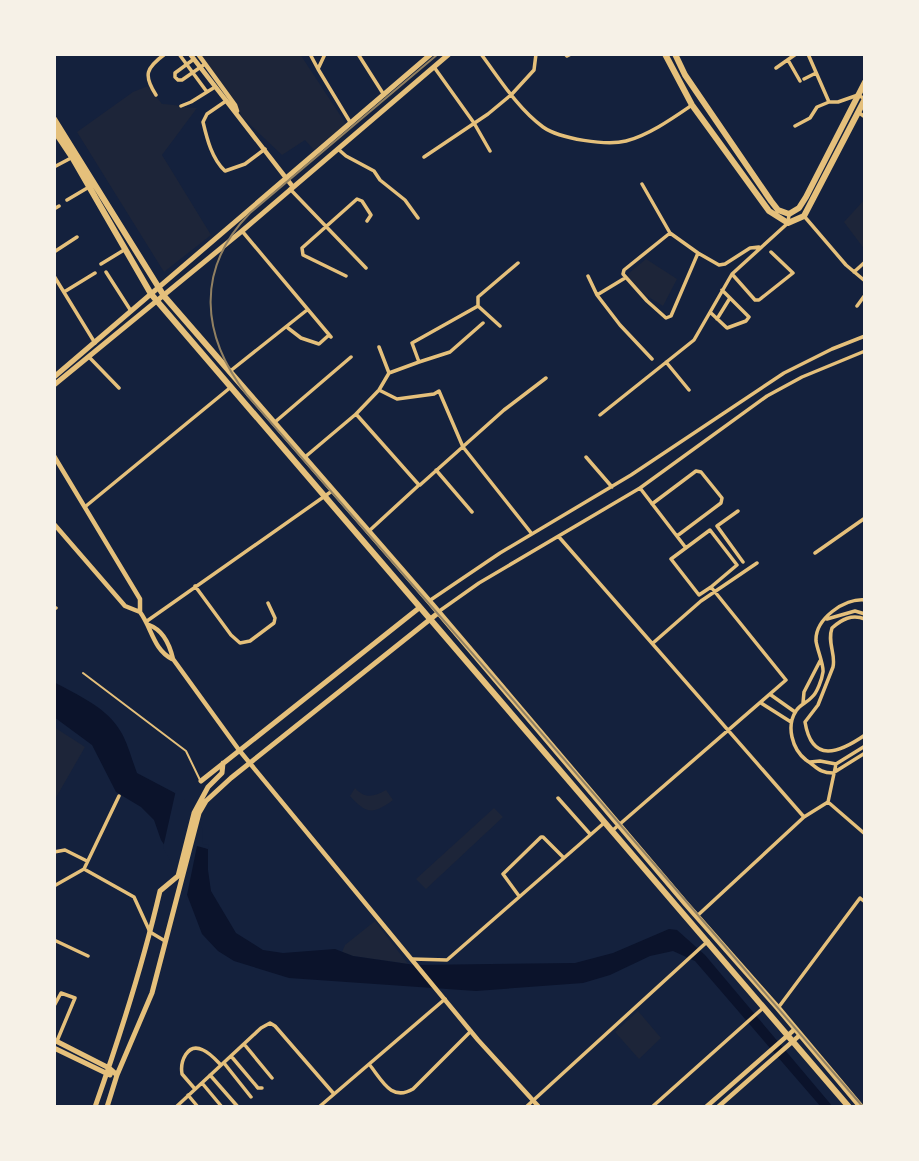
<svg xmlns="http://www.w3.org/2000/svg" width="919" height="1161" font-family="Poppins,sans-serif">
<style>
.green{fill:#1d2539}
.water{fill:#0b132b}
.pier{fill:#14213d}
.lines{fill:none;stroke-linecap:round;stroke-linejoin:round}
.service{stroke:#e5c07b;stroke-width:2}
.minor{stroke:#e5c07b;stroke-width:3.5}
.tertiary{stroke:#e5c07b;stroke-width:4.5}
.secondary{stroke:#e5c07b;stroke-width:5}
.primary{stroke:#e5c07b;stroke-width:6}
.rail{stroke:#918062;stroke-width:2}
</style>
<rect width="100%" height="100%" fill="#14213d"/>
<path class="green" d="M200,54h100l46,70 -32,26 -9,-10 -23,15 -39,-37z
M148,86l14,18c13,0 22,4 35,4l-35,47 49,80 -47,37 -87,-140 56,-40z
M865,199v51l-21,-28z
M646,259l31,20 -14,27 -24,-15 -11,-14 1,-4z
M54,727l31,20 -31,54z
M355,788c10,11 18,9 31,2l7,10c-20,15 -27,14 -43,-4z
M494,808l9,9 -77,72 -10,-10z
M375,921l33,43 -55,-8 -11,-4 3,-7z
M638,1011l23,27 -22,21 -24,-27z"/>
<path class="water" d="M54,682c23,13 53,25 67,50 7,12 11,28 16,41l38,20 16,19 9,34 8,3v21l3,21 25,42 27,17 20,3 52,-4 18,7 62,9 160,-2 38,-10 56,-24 8,1 28,25 128,152h-12l-126,-146 -22,-10 -23,5 -40,19 -27,8 -107,8 -187,-13 -55,-17 -16,-10 -16,-17 -29,-76 -12,-18 -7,-20 -13,-13 -25,-15 -24,-47 -38,-28z"/>
<path class="pier" d="M176,790l18,20 8,18 1,16 6,1 -1,4 -11,-3 -11,54 -16,-40 -7,-12z"/>
<g class="lines">
<path class="service" d="M83,673l103,78 14,29"/>
<path class="minor" d="M179,54l28,38
M310,54l8,15
M325,54l-7,15 32,53
M358,54l26,41
M481,54c18,24 37,55 62,73 17,12 64,19 83,14 23,-6 47,-23 66,-36
M565,54l2,2 4,-2
M808,54l21,48h9l20,-7 7,4
M194,59l-19,14v4l3,3h4l23,-16
M788,60l12,21
M434,67l40,56 16,28
M776,68l20,-14
M804,79l12,-6
M156,95c-13,-20 -10,-27 9,-41
M226,101l-19,13 -4,8c4,17 9,37 22,49l20,-7 20,-15
M181,106l10,-4 24,-15
M858,112l7,5
M795,126l15,-8 7,-11 12,-5
M338,149l8,7 28,15 6,9 25,20 13,18
M424,157l64,-43 24,-20 22,-24 2,-16
M54,167l17,-9
M642,184l28,49 28,20 21,12 6,-1 25,-16 9,-1
M290,189l76,79
M67,200l22,-13
M54,209l5,-3
M804,216l42,49 19,16
M242,231l89,106
M670,233l-46,37 -1,4 24,27 19,17 5,-2 27,-63
M54,252l23,-15
M101,264l23,-14
M106,272l25,39
M854,272l11,-10
M732,274l23,26h4l34,-27 -22,-21
M54,276l41,67
M346,276l-43,-21 -1,-7 55,-49 5,2 9,14 -4,6
M588,276l9,19
M625,278l-28,17 23,30 32,34
M64,292l31,-19
M478,306l22,20
M857,306l8,-11
M711,313l16,15 19,-7 3,-4 -27,-27
M717,319l13,-21
M288,328l13,10 18,6 10,-9
M379,347l10,26
M90,358l29,30
M419,362l31,-10 33,-29
M666,362l23,28
M229,372l78,-62
M379,390l18,9 37,-5 5,-3 24,56 69,87
M356,414l23,-24 10,-17 30,-11 -7,-19 66,-37v-9l40,-34
M600,415l94,-75 38,-66 56,-51 1,-9
M275,422l76,-65
M305,457l51,-43 63,71 -50,46
M586,457l26,30
M436,470l36,42
M420,485l84,-75 42,-32
M640,488l46,60
M652,504l44,-33 5,1 21,26 -1,5 -44,33
M86,506l145,-119
M738,511l-21,15 26,36
M559,537l245,280
M815,553l50,-35
M195,586l36,49 9,8 10,-2 24,-18 1,-5 -7,-15
M865,600c-21,-2 -50,19 -49,41 1,8 8,24 7,31 -1,7 -6,21 -11,25 -5,6 -12,7 -16,14 -10,15 -4,38 10,49 11,7 13,13 27,13l32,-20
M429,601l71,-48 131,-78 153,-102 48,-24 33,-13
M54,607l2,1
M438,612l41,-29 161,-95 127,-92 35,-19 63,-26
M827,619l28,-8 10,3
M865,619c-13,-5 -23,0 -33,9 -5,15 4,26 1,39l-15,38 -13,17c7,42 34,31 60,13
M147,621l185,-130
M653,643l48,-42 56,-38
M771,695l24,17
M761,703l30,19
M803,703l1,-11 16,-31
M810,762l10,-1 16,3 29,-18
M119,796l-35,73 50,28 16,35 15,9
M558,798l32,36
M828,802l8,-38
M613,830l173,-150 -75,-93 -12,8 -28,-36 39,-29 27,35 -26,22
M54,852l11,-2 22,11
M54,886l30,-17
M519,896l-16,-22 38,-37h2l20,20
M697,916l107,-99 24,-15 37,32
M54,940l34,16
M412,959l35,1 157,-137
M54,1006l7,-13 14,5 -18,43
M778,1008l82,-110 5,4
M244,1044l28,34
M231,1056l27,32h4
M224,1063l27,34
M369,1064c13,16 22,38 44,25l58,-58
M210,1075l28,32
M202,1083l20,24
M195,1089l-13,-15c-2,-12 5,-32 21,-24 7,3 13,10 18,15
M188,1095l10,12
M176,1107l85,-79 9,-5 5,3 59,68
M319,1107l126,-108
M526,1107l182,-166
M652,1107l111,-99"/>
<path class="tertiary" d="M190,54l103,133
M198,54l37,51 2,6
M54,456l86,143v13
M54,524l71,82 15,6
M140,612c12,16 13,37 32,47
M149,625c14,5 21,21 24,34l66,91 239,290 61,67
M706,1107l89,-78
M718,1107l82,-72"/>
<path class="secondary" d="M54,377l377,-323
M54,385l188,-154 207,-177
M201,781l218,-173
M54,1040l55,28 8,7
M54,1048l56,27
M95,1107c25,-71 48,-143 65,-216l18,-15 16,-63 14,-26 14,-14 1,-10
M107,1107l10,-32 35,-82 47,-180 7,-12 25,-23 207,-165"/>
<path class="primary" d="M665,54l27,51 77,106 19,12 16,-7 61,-117
M675,54l10,21 86,126 7,9 11,4 10,-6 7,-11 59,-115
M54,119l110,177 265,305 257,303 92,104 83,99
M54,130l18,27 79,137 698,813"/>
<path class="rail" d="M438,54l-188,159c-55,56 -49,123 -3,182l266,305 350,407"/>
</g>
<rect width="919" height="1161" fill="none" stroke="#f6f1e7" stroke-width="112"/>
</svg>
